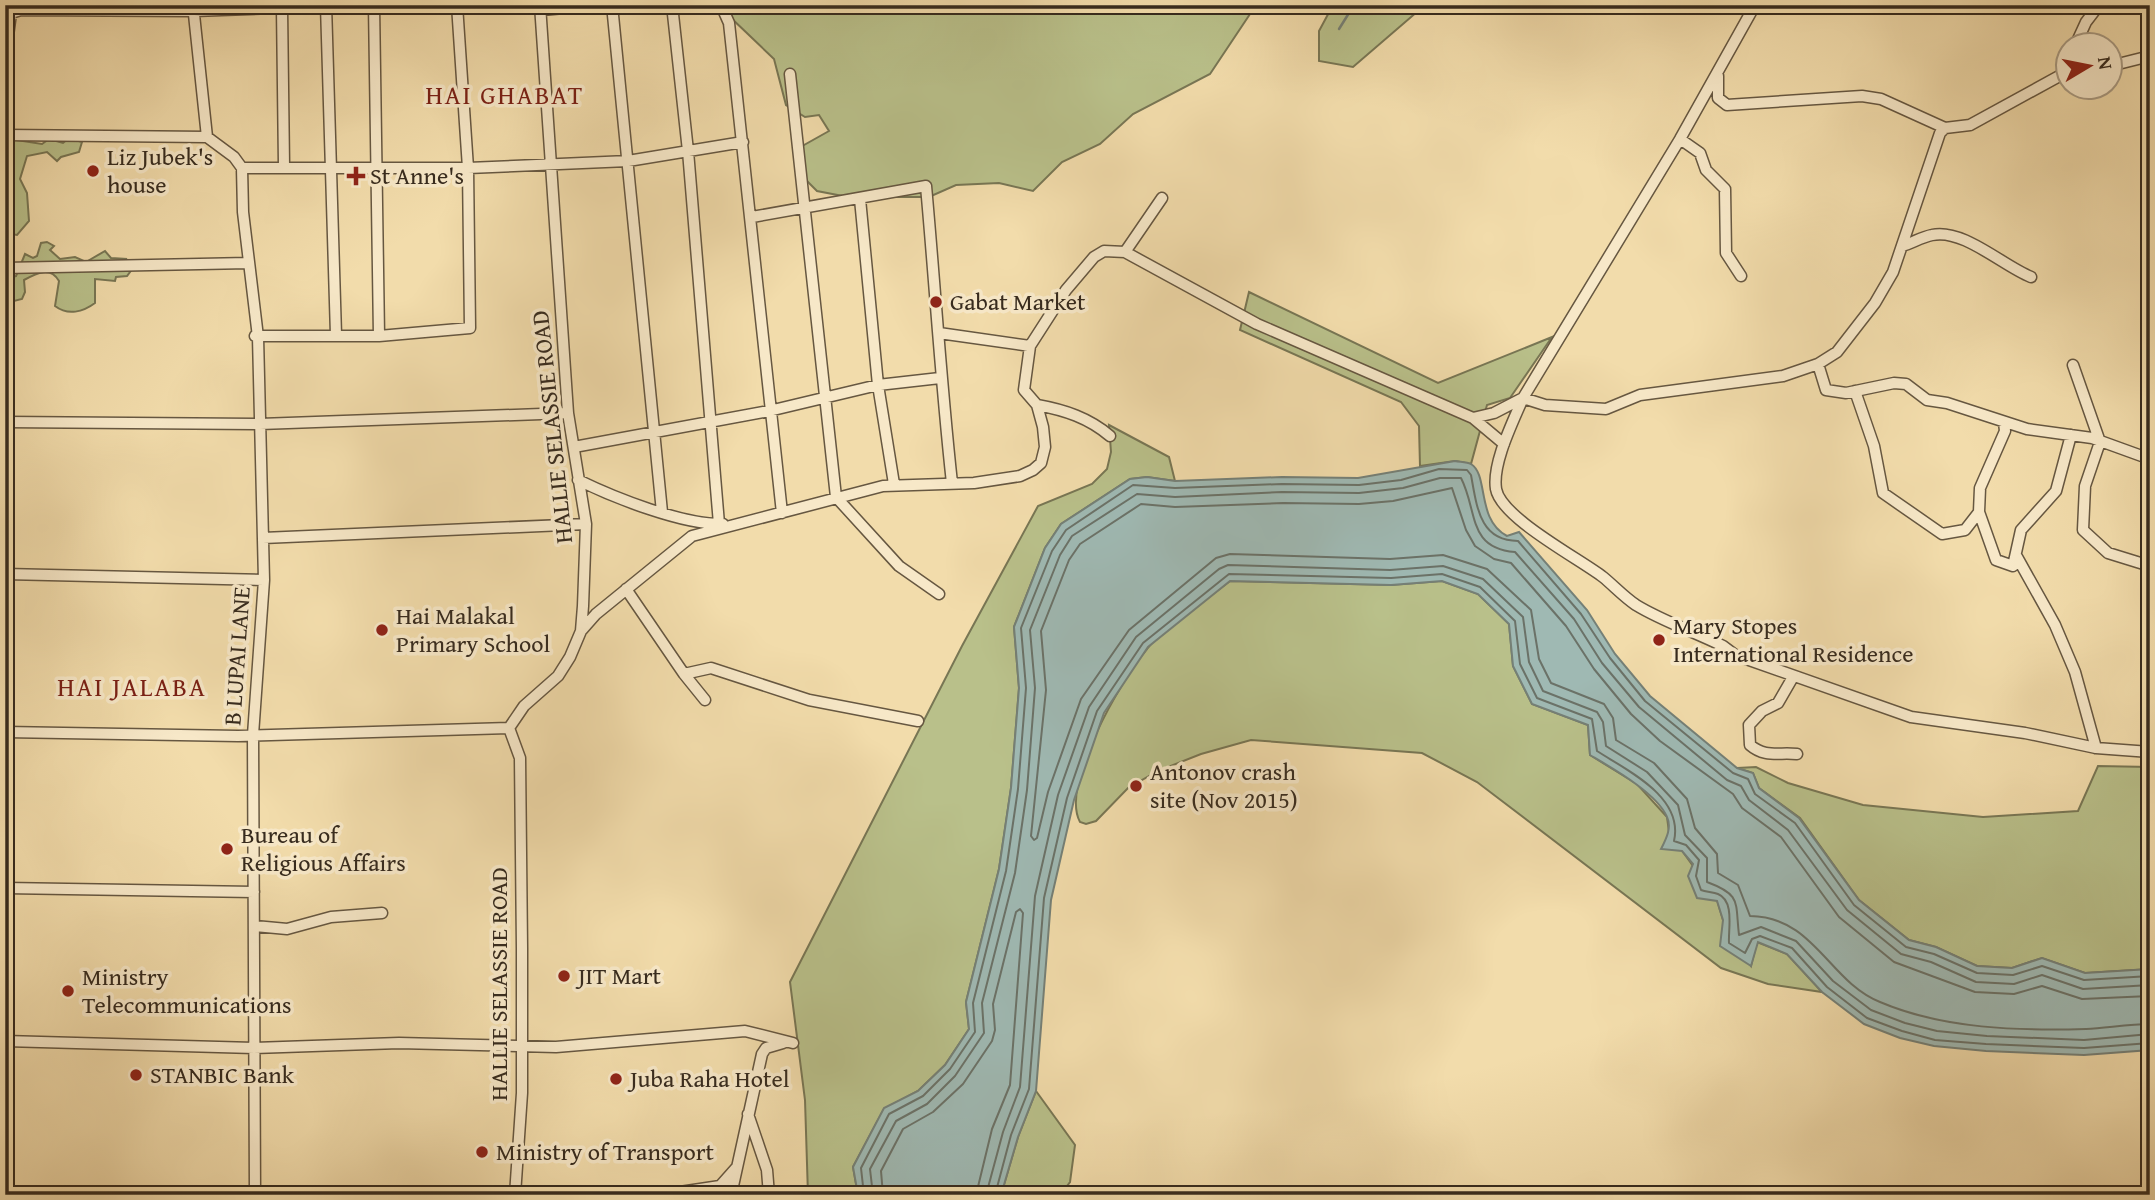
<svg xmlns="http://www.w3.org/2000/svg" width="2155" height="1200" font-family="'Gentium Book Plus',serif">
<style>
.green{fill:#b9c08a;stroke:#787654;stroke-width:2}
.water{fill:#9fb9b3;stroke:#758077;stroke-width:2}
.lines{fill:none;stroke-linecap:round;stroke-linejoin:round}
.shore{stroke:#6b7268;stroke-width:2}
.stream{stroke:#758077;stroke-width:2.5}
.minor-casing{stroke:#665741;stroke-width:13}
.minor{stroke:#f7e8c8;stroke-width:10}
.poi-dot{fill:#8f2418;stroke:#f7e8c8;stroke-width:2.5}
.labels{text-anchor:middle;stroke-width:7;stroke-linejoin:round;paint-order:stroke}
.poi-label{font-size:24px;fill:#372b1e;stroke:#f7e8c8;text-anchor:start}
.street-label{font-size:24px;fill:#372b1e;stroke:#f7e8c8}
.neighbourhood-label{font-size:26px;letter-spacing:2px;fill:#7a1f14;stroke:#f7e8c8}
</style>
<rect width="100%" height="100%" fill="#f2dcab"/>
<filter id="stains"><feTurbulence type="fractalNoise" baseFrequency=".00286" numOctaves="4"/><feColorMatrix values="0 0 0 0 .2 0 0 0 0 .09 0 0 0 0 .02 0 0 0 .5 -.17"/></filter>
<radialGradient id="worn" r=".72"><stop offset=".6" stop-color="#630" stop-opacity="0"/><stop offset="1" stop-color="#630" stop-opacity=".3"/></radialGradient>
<path class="green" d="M729,5h527l-46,69 -77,40 -33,30 -38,18 -29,29 -34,-8 -43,2 -27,12h-81l-31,-6 -17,-17 -3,-25 32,-18 -10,-16 -14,2 -19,-12 -12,-46 -46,-44z
M1333,5h92l-72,62 -34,-6v-30z
M69,138l13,4 -3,10 -18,5 -4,4 -10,-9 -20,4 -7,23 7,14 2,28 -12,14 -12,-2v-26l4,-4 -4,-1v-18l4,-2c-4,-9 -7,-33 1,-43l32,5 7,-5 14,4z
M47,242l7,4 -4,4 10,9 15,-2 11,5 19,-11 6,7 15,1 -1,3 8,6 -6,8 -11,1 -1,4 -20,-2v24c-12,9 -27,13 -40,3l4,-25c-9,-15 -22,-8 -35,-1l1,12 -3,7 -12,3 -5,-4v-22l4,-3 2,4 5,-1 9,-22 8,4 4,-2 4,-13z
M1249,292l189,91 114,-46 -42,61 -23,7 -16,59 -16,-3 -35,5 -1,-40 -18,-24 -161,-72z
M1109,425l60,32 6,24 -28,-4 -17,2 -69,45 -16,24 -31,79 5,61 -8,100 -12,81 -33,133 3,27 -24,36 -27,26 -34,18 -31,58 5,28h-50l-3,-95 -15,-118 172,-336 76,-140 54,-22 15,-15 4,-17z
M1230,581l161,4 51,-4 36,13 31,30 4,42 19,38 56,21 2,30 47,29 30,33 2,15 48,68 6,20 28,46 6,-24 30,12 35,38 -54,-8 -47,-16 -244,-186 -55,-29 -171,-13 -50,14 -43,17 -30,17 -32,33 -10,3 -6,-2c-20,-37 41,-142 67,-173 20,-25 58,-48 83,-68z
M2098,766l52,1v202l-65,4 -43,-15 -30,10 -35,-2 -41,-19 -27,-7 -50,-40 -59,-82 -41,-30 -6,-15 -16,-5 19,-1 32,16 75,22 120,12 95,-6z
M1036,1091l39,54 -5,37 -10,13h-59l17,-58z"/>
<path class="water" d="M1455,461c5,1 12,1 16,3 18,11 5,56 36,72l12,-4 68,78 28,44 35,42 87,72 16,5 6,15 40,30 60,82 50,40 27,7 41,19 35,2 30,-10 43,15 65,-4v81l-66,5 -98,-4 -52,-5 -34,-8 -36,-14 -42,-32 -35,-38 -29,-12 -7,24 -31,-20 3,-26 -6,-19 -20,-3 -9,-22 5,-12 -11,-13 -21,-2c5,-10 11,-21 6,-32 -10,-24 -55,-49 -77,-62l-2,-30 -56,-21 -19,-38 -4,-42 -31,-30 -36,-13 -51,4 -161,-4 -82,66 -44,66 -30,87 -23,100 -15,191 -18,46 -17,58h-143l-5,-28 31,-59 34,-17 27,-26 24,-36 -3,-27 33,-133 12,-81 8,-100 -5,-61 31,-79 16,-24 69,-45 17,-2 28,4 107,-4 76,1z"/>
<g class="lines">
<path class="shore" d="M2150,996l-68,3 -40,-13 -28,8 -39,-2 -81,-30 -55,-45 -58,-80 -39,-29 -9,-14 -73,-53 -29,-27 -37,-45 -28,-43 -55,-63 -17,-4 -19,-13 -9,-16 -14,-42 -59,13 -34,3 -76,-1 -108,4 -34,-3 -61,40 -11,16 -28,71 5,59 -15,146 3,4 3,-2 11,-46 33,-93 48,-69 87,-72 14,-4 160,5 53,-4 44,14 44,41 8,49 12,24 53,21 9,14 3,22 38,23 33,36 8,29 22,26 1,19 20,12 12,31c65,1 78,65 130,86 63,27 139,29 206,27 21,-1 42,-5 64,-5
M864,1195l-3,-27 28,-54 34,-18 27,-27 25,-37 -2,-29 33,-132 12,-82 8,-101 -5,-60 31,-77 14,-21 67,-45 42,3 107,-4 77,1 42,-5 38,-11 28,1 4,5c6,33 9,66 47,66l63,73 29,44 35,43 88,72 15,6 7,15 40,29 59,82 52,42 28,7 43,19 36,2 29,-9 42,14 66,-4
M873,1195l-3,-26 26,-48 31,-17 28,-28 29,-43 -2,-30 33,-130 12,-83 8,-102 -5,-58 30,-75 12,-19 65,-42 38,3 107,-5 77,1 44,-5 37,-10h21c17,33 6,70 54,74l59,67 28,44 37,44 88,73 14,6 8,14 39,30 59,80 54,44 30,8 45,20 38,2 28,-9 41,14 67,-4
M883,1195l-2,-24 22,-42 30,-17 30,-28 29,-43 3,-11 -2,-26 23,-92 4,-3 3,4 -13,172 -18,44 -16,66
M986,1195l17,-63 17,-45 15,-191 23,-101 31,-88 47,-70 83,-68 9,-4 162,5 53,-4 40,13 40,38 6,45 14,29 54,21 6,10 3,24 41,26 31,33 7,30 22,23v24c35,13 28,20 32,53l22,-8 35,14 37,40 38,29 34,13 32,8 50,5 97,4 66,-6
M995,1195l16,-60 18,-46 15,-191 23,-100 30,-87 46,-68 86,-69 162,4 51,-4 38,13 35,34 5,43 17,34 55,21 5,32c31,20 87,46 77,90l12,4 13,15 -3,16 5,14c5,2 12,2 17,4 17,7 10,36 11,49l16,10 7,-14 8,-3 32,12 35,39 40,31 35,13 33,9 51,4 98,4 66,-5"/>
<path class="stream" d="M1339,29l15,-24"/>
<defs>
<path id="minor" d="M193,5l14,132
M326,5l10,330
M374,5l5,331
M612,5l50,507
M672,5l16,146 31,373
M721,5l8,18 53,490
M282,8l2,158
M542,10l55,-5
M2075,46l11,-24 13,-17
M5,59l6,-46 10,-3 173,1 158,-6
M2068,65l-5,9 -93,51 -25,3 -5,5 -47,139 -18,31 -38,49 -19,12 -35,12 -143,19 -34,14 -61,-4 -22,-7c-10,24 -31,65 -27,91 5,29 84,70 107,88 11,9 21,20 33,28 26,16 59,27 87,41l12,9 176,62 114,16 71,15 54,4
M2110,66l40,-10
M790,74l46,423 63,69 40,28
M1718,76v22l9,7 135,-9 19,3 64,29
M5,135l202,2
M207,137l27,20 8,11 1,44 15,125 6,243 -11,155 2,460
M1680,139l20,14 6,17 19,19 1,64 15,23
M242,168h226l160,-7 115,-19
M860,199l18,186 16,99
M752,217l174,-31c9,99 15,198 26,297
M1902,246c10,-3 20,-9 30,-11 31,-7 71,31 99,42
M1125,252l37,-54
M5,268l243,-5
M939,333l91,13
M258,337l-3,-1h124l91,-8 -2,-160 -11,-163
M1818,364l8,26 20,3 48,-10 12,1 21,16 20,3 80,26 65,9 58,21
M2073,365l27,77 -15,44 -2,44 25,23 42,13
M1855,391l19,55 9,47 59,41 23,-4 14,-18
M1037,405c28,5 52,13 73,31
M1473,418l21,-5 29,-15 157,-259 75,-134
M5,422l255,2 308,-11
M2004,422l1,9 -25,57 -1,24 17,48 17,6 8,-36 35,-39 15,-56
M574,447l195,-36 109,-26 62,-7
M578,480c37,18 105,45 145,44
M263,538l323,-14
M2017,557l38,68 20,47 21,76
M5,574l259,6
M626,589l58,85
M581,631l15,-17 96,-78 191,-50 91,-3 46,-7 13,-6 8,-7 4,-16 -2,-20 -6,-22 -13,-15 6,-44 36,-56 28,-33 10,-6 21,1 132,72 216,94 31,26
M1793,677l-15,26 -16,8 -13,14 1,20c15,13 29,7 47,9
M705,700l-21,-26 27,-6 98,32 109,21
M5,732l233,4 271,-8
M5,888l249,4
M255,926l32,3 44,-12 51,-4
M5,1041l249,7 145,-5 157,4 189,-16 48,12
M748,1114l19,56 2,25
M515,1195l7,-102v-145l-2,-190 -11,-30 15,-22 34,-30 12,-19 11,-26 2,-25 3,-82 -18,-111 -28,-408
M660,1195l60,-9 16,-18
M731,1195l31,-141 4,-6 17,-5"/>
</defs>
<use href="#minor" class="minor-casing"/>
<use href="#minor" class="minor"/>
</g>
<g class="poi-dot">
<circle cx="93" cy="171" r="7"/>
<path d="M352.5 165.5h7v7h7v7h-7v7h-7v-7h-7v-7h7z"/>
<circle cx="936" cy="302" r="7"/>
<circle cx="382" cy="630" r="7"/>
<circle cx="1659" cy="640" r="7"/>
<circle cx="1136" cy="786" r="7"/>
<circle cx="227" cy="849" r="7"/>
<circle cx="564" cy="976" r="7"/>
<circle cx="68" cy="991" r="7"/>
<circle cx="136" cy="1075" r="7"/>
<circle cx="616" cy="1079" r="7"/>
<circle cx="482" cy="1152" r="7"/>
</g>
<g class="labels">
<g class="poi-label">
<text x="107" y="165">Liz Jubek's<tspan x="107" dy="28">house</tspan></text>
<text x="370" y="184">St Anne's</text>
<text x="950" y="310">Gabat Market</text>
<text x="396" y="624">Hai Malakal<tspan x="396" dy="28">Primary School</tspan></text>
<text x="1673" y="634">Mary Stopes<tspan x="1673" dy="28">International Residence</tspan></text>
<text x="1150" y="780">Antonov crash<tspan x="1150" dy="28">site (Nov 2015)</tspan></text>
<text x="241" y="843">Bureau of<tspan x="241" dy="28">Religious Affairs</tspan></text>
<text x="578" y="984">JIT Mart</text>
<text x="82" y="985">Ministry<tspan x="82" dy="28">Telecommunications</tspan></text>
<text x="150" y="1083">STANBIC Bank</text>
<text x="630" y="1087">Juba Raha Hotel</text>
<text x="496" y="1160">Ministry of Transport</text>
</g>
<g class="street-label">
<text transform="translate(552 427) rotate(-96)" y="8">HALLIE SELASSIE ROAD</text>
<text transform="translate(237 656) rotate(-86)" y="8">B LUPAI LANE</text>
<text transform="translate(499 984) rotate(-90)" y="8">HALLIE SELASSIE ROAD</text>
</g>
<g class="neighbourhood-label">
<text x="505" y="104">HAI GHABAT</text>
<text x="132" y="696">HAI JALABA</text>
</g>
</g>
<rect width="2155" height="1200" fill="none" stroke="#f2dcab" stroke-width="28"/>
<rect x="7" y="7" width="2141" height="1186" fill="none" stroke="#372b1e" stroke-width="3.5"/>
<rect x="14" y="14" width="2127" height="1172" fill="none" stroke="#372b1e" stroke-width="2"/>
<g transform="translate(2089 66) rotate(80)"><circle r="33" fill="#f7e8c8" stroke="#aa9c84" stroke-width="2"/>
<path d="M0-5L12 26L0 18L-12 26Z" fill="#8f2418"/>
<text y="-10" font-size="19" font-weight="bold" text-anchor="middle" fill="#372b1e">N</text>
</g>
<rect width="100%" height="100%" filter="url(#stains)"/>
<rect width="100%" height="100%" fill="url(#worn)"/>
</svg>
